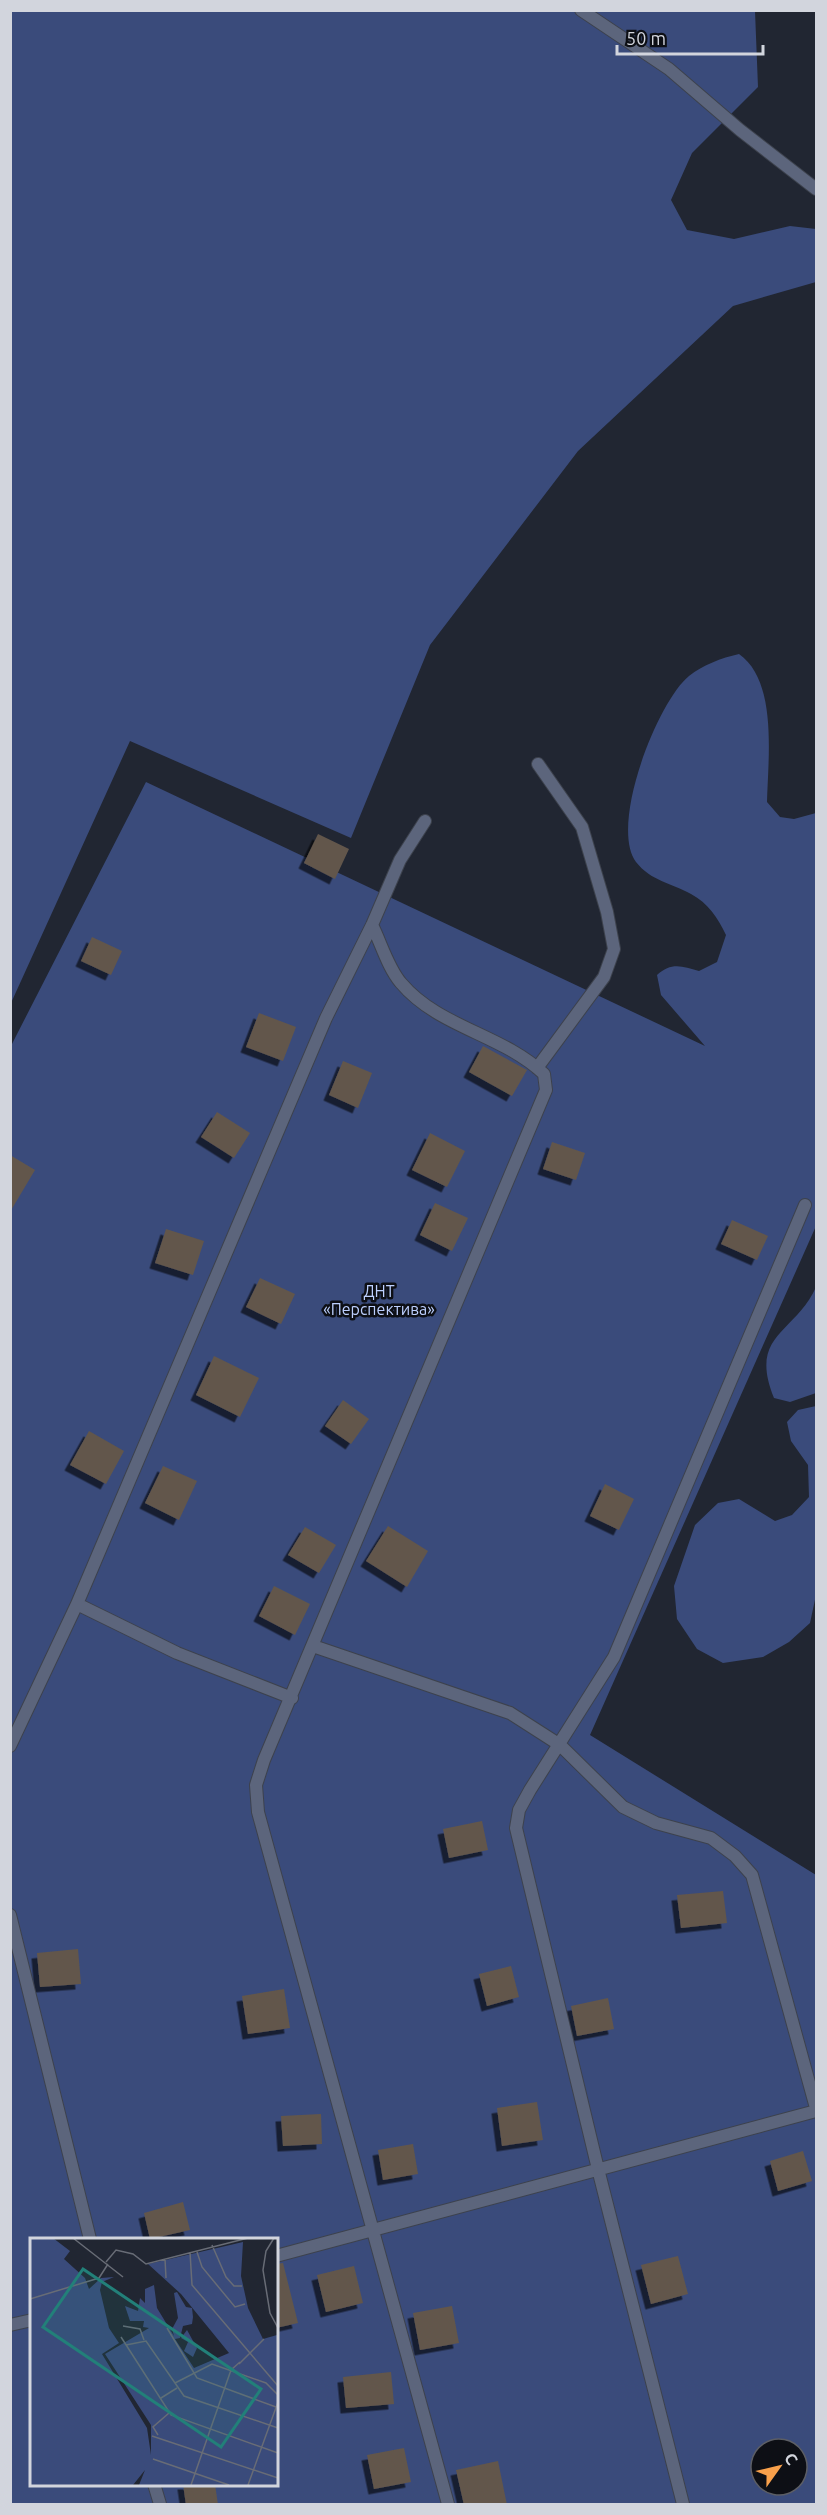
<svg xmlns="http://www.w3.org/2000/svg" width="827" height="2515" font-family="Ubuntu,sans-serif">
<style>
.green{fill:#3a4b7b;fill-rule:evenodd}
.building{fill:#62564b;filter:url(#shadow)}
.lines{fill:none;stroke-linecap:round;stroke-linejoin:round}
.street-casing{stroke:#3d424d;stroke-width:14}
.street{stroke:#5c657c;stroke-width:12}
.labels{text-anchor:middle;stroke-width:5;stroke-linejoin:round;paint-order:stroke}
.park-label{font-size:16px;fill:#bdd0ff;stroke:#0d0f15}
.inset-road{fill:none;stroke:#686c76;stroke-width:1.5}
.view{fill:#228079;fill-opacity:0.15;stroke:#228079;stroke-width:3}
.inset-edge{fill:none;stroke:#d2d5dd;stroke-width:3}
</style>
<defs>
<filter id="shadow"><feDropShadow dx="-5.5" dy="5.5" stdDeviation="0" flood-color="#0009"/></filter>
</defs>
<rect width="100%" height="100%" fill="#212632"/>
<path class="green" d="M10,11h745l3,76 -66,66 -21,47 16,30 47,9 56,-13 26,3v53l-83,24 -155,145 -148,194 -79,193 -221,-97 -119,262z
M739,654c39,27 29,105 28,148l13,15 14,2 22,-6v413l-226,509 226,140v629h-805l-1,-1456 4,-8 132,-258 559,264 -44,-51 -4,-20c14,-13 25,-9 42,-4l18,-9 9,-27c-8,-17 -18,-32 -35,-41 -20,-11 -40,-13 -55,-32 -27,-36 21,-160 53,-186 14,-11 32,-18 50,-22zM32,2239h244v245h-244zM761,2449h36v36h-36z
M816,1287v106l-26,9 -16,-4c-26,-64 21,-64 42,-111z
M816,1406v189l-6,28 -21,19 -26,15 -40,6 -26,-14 -20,-30 -3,-33 21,-61 23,-22 21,-4 36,22 17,-6 17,-18 -1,-32 -17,-24 -4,-19 11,-12z"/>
<path class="building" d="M318,834l31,15 -14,30 -31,-16z
M92,937l30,14 -11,24 -30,-14z
M259,1013l37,14 -13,34 -37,-14z
M483,1046l44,24 -15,26 -43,-24z
M343,1061l29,12 -14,35 -29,-13z
M217,1112l33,21 -16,25 -33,-21z
M430,1133l35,18 -18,36 -35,-17z
M552,1142l33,11 -9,27 -33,-11z
M10,1155l25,15 -25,42z
M435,1203l33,15 -16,33 -32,-16z
M732,1220l36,16 -11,24 -36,-16z
M166,1229l38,12 -11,34 -38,-12z
M260,1278l35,16 -14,30 -35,-17z
M214,1356l45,22 -19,39 -44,-22z
M343,1400l26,19 -18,25 -26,-18z
M89,1431l35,20 -18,33 -36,-19z
M163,1466l34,15 -18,39 -34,-17z
M605,1484l29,15 -15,31 -29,-14z
M388,1526l40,25 -21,36 -41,-26z
M305,1527l31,18 -17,28 -31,-18z
M274,1586l36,18 -15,31 -36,-19z
M482,1821l6,29 -39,8 -6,-29z
M723,1891l4,32 -46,5 -4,-33z
M78,1949l3,35 -41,3 -3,-34z
M511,1966l8,31 -32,9 -8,-32z
M284,1989l6,39 -42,6 -6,-38z
M608,1998l6,31 -37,7 -6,-30z
M537,2102l6,38 -41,6 -5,-38z
M321,2114l1,30 -39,2 -2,-30z
M413,2144l5,30 -35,6 -5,-30z
M803,2151l9,30 -34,10 -8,-30z
M183,2202l7,28 -40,9 -6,-26z
M678,2256l10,38 -37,10 -10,-39z
M283,2263l15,60 -22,5v-64z
M354,2266l9,37 -37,9 -9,-37z
M452,2306l7,37 -39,7 -7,-37z
M391,2372l3,32 -48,4 -3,-31z
M404,2448l7,34 -37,7 -7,-34z
M498,2461l9,44h-43l-8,-35z
M183,2484h32l3,21h-32z"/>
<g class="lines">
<defs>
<path id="street" d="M581,10l88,59 71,61 76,59
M372,925c9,18 16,43 29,58 38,45 101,51 143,91l2,16 -282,670 -8,25 2,27 190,692
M537,1068l67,-91 10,-28 -7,-37 -25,-85 -44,-63
M77,1604l100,49 115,45
M313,1646l197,67 50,32 63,62 33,16 55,15 24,18 17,19 64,233
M10,1746l67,-142 249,-586 46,-93 28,-65 25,-39
M10,1915l80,324
M276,2256l540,-145
M10,2325l22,-5
M154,2484l6,20
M683,2504l-85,-335 -82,-341 3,-18 11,-20 84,-133 191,-452"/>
</defs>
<use href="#street" class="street-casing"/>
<use href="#street" class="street"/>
</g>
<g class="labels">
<g class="park-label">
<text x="379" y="1297">ДНТ<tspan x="379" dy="18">«Перспектива»</tspan></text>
</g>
</g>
<g transform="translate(30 2238)">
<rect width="248" height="248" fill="#212632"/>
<path d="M0,0h23l17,13 -6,8 21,19 4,11 12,-11 13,-1 -12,5 -2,8 9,38 10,15 -17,11 45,74 4,27v-30l-46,-71 44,-26 -6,-1 1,-6h-14l-5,-15 13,5 2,-13 5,5v-14l9,-4 3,23 17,28 -2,-7 6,-11 -4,-25 3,-1 9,15 6,1 1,9 -1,7 -9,2 -3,12 -5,1 19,29 35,-15 -48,-59 -33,-30 95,-22 -2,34 7,32 15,31 14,-4v150h-138l6,-15 -12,15h-103zM157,92l10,18 -4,9 -9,-6 4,-9 -7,-4z" fill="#3a4b7b"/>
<path class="inset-road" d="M43,0l50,39M244,0l-8,13 -3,19 7,43 8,15M182,7l14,32 8,9h8M160,14l2,33 86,101M167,14l5,15 33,40 10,-3M135,21l1,19M76,24l10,-12 17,4 13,10 102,-26M0,61l69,-21 9,-14M93,88l17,3 4,11M137,90l30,50 79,29M91,99l50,78 107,38M96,107l20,-4 38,55 94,32M209,126l25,-25M145,145l37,-19 54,19 12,12M131,160l16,-10M128,197l-5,-8 16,-14M122,198l126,42M123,221l76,26M161,247l40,-115 9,-8M218,247l30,-83"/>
<path class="view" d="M53,31l178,120 -40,58 -178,-120z"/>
<rect width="248" height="248" class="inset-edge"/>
</g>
<rect width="827" height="2515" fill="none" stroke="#d2d5dd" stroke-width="24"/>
<g transform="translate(779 2467) rotate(56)"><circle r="28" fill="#0d0f15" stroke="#5c5e65" stroke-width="1.5"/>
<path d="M0-4.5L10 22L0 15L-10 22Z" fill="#f8a04b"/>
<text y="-9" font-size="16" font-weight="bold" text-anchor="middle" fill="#d2d5dd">С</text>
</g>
<path d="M617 45v9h146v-9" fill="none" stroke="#d2d5dd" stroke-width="3"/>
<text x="626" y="45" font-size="18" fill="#d2d5dd" stroke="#0d0f15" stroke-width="4.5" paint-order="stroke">50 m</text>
</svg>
